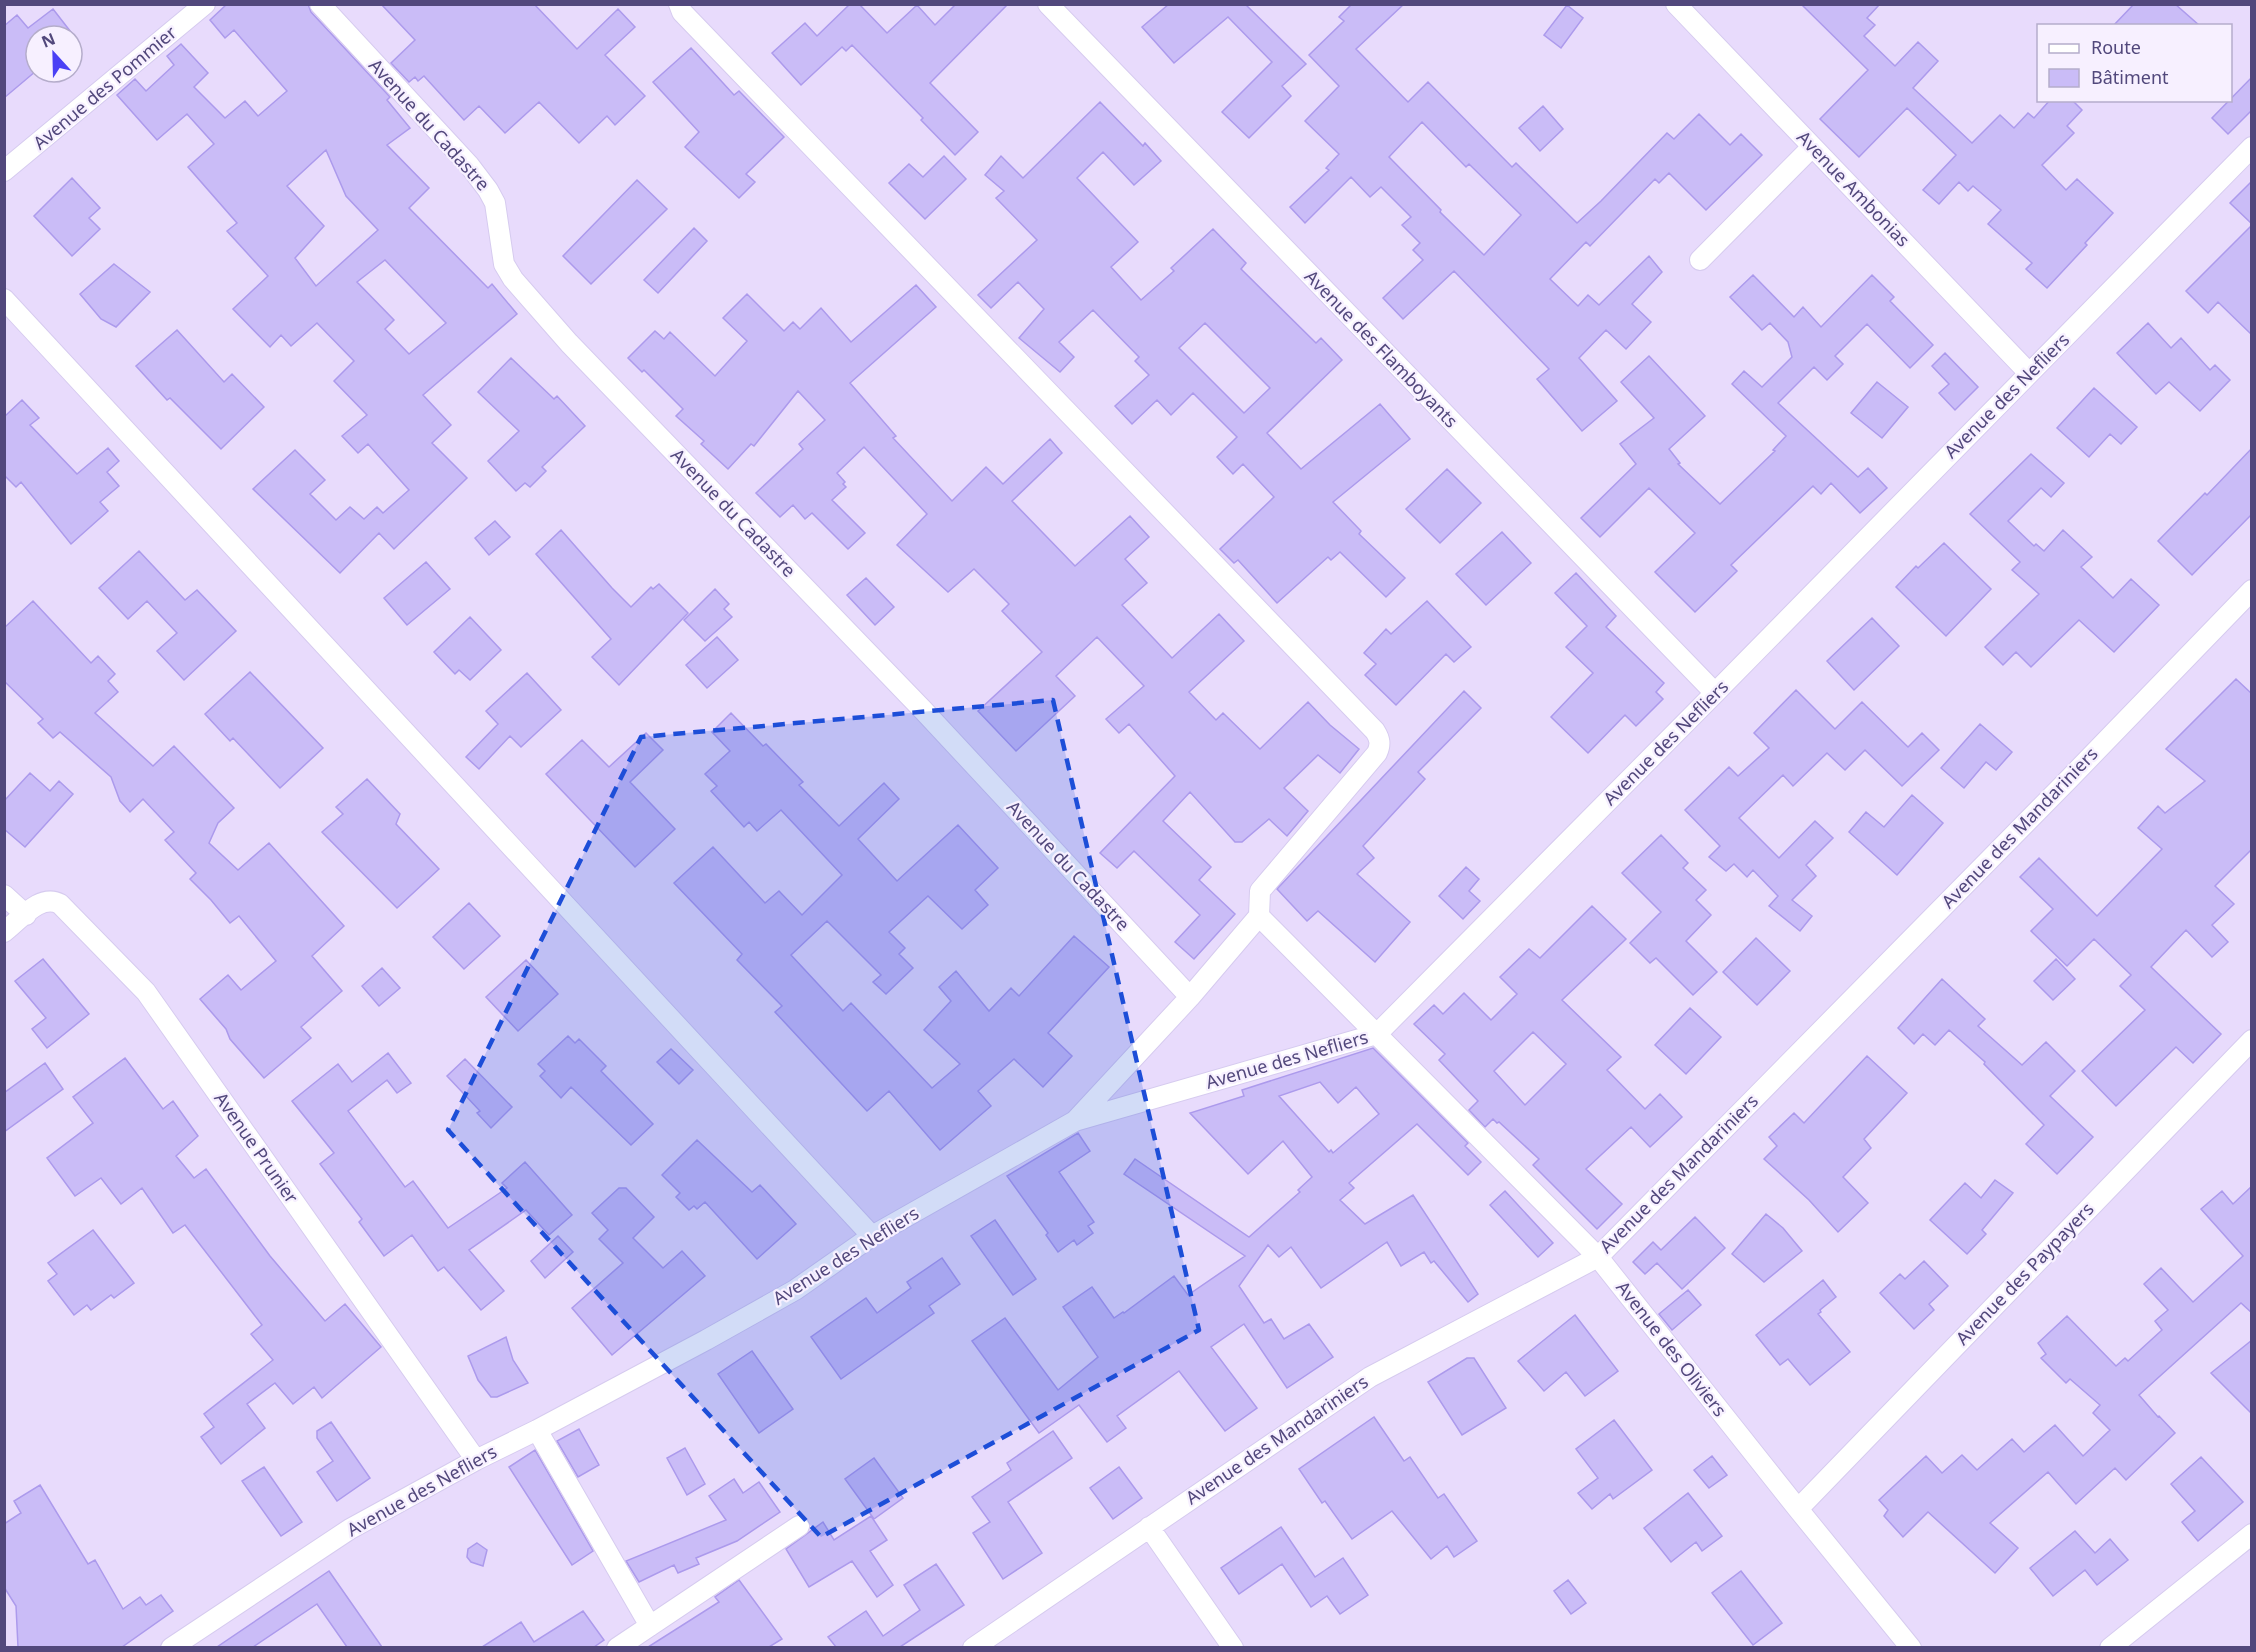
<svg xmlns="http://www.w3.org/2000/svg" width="2256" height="1652" font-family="'Noto Sans',sans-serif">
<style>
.residential{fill:#e8dbfc;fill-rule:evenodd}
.building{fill:#cabcf7;stroke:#ac9aec;stroke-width:1.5;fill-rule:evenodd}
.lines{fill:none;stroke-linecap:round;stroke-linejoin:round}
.minor-casing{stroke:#d6cbef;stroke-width:22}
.minor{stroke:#fff;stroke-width:20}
.marked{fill:#1d4ed8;fill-opacity:0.2;stroke:#1d4ed8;stroke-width:4.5;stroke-dasharray:12 8;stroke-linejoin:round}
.labels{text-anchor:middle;stroke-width:4.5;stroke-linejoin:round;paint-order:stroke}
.street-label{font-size:18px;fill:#52487c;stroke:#f7f0ff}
</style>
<rect width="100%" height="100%" fill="#f2e8ff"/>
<path class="residential" d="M5,5h2246v1642h-2246zM2038,26h192v74h-192zM36,36h36v36h-36z"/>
<path class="building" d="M227,4h81l3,8 79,85 -3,3 23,28 -23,17 42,43 -20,20 79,80 4,-4 25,30 -94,81 28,30 -19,18 35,35 -73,71 -15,-16 -39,40 -87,-84 42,-39 30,30 -15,14 26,26 14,-13 14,12 13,-12 6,6 26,-23 -41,-46 -10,9 -16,-17 25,-21 -33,-34 20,-20 -37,-38 -26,23 -10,-11 -11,12 -37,-38 35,-33 -41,-45 10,-8 -49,-56 26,-23 -27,-30 -30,26 -40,-45 18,-16 11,12 28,-26 -7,-9 14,-12 27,29 -14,14 31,31 20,-17 13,15 29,-25 -53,-61 -9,8 -15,-18zM326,150l20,46 32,34 -62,56 -21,-28 29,-32 -37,-40zM385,260l61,63 -37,31 -24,-25 9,-9 -37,-38z
M381,4h153l43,45 41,-40 17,18 -30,28 40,41 -30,29 -8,-9 -28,27 -40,-41 -34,31 -26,-27 -15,14 -40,-44 -6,5 -3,-4 -6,5 -18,-19 24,-23z
M850,4h9l28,29 30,-28 18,20 21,-21h52l-78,79 48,49 -23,23 -34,-35 2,-2 -71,-73 -6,6 -4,-4 -41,38 -29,-32 33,-30 12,13z
M1169,4h76l61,60 -24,22 9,10 -42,42 -27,-26 50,-50 -44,-45 -54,46 -32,-36z
M1352,4h52l-48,45 52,53 20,-20 84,85 4,-4 61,60 24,-22 66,-68 7,6 25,-25 31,31 11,-11 21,21 -56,55 -37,-37 -10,10 -4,-4 -65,67 -4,-4 -36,37 28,27 10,-11 11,10 50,-49 13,16 -30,32 19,18 -25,27 -20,-19 -27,28 38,43 -35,30 -45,-52 12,-10 -95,-98 -51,48 -20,-21 40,-38 -10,-10 7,-7 -18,-18 9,-8 -30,-30 -11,10 -19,-20 -46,46 -15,-16 39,-37 -3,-2 13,-14 -34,-33 34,-35 -30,-31 35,-34 -5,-4zM1422,122l44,45 3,-3 52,51 -37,40 -44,-43 1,-2 -52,-53z
M1801,4h79l-13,14 8,7 -11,11 31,30 23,-24 20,19 -25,27 59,55 28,-28 14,13 14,-15 6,5 16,-18h22l10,10 -15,16 7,7 -32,32 24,25 11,-11 36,34 -28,30 2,2 -40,43 -21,-19 6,-6 -44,-39 13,-14 -28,-24 -5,5 -9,-9 -20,22 -16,-14 33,-35 -49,-47 -48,49 -39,-38 48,-49z
M2134,4h41l25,22h-87z
M1567,5l16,13 -22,30 -17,-13z
M53,9l21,27h-38v35l-32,27v-72l13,-11 11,13z
M691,48l43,47 5,-4 45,46 -38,37 9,8 -16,16 -54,-51 14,-15 -46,-50z
M2252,77v33l-24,24 -16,-16z
M1100,102l43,44 2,-3 16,18 -27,24 -31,-33 -26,26 61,64 -27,25 30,33 33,-29 -3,-3 42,-39 33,34 -5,6 75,74 5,-5 21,22 -75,73 34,36 79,-65 30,35 -77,63 28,29 -2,3 46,44 -19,19 -46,-45 -9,8 -3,-3 -51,46 -39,-43 -4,3 -14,-14 54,-52 -31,-33 -10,10 -16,-17 20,-20 -44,-44 -22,22 -14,-15 -25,24 -17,-18 34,-31 -14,-14 4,-4 -46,-47 -34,32 15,15 -14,15 -41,-34 25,-29 -26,-27 -27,26 -13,-13 59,-55 -41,-42 8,-7 -19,-16 16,-19 22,22zM1205,323l65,65 -26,25 -65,-65z
M1543,106l20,23 -23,22 -21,-23z
M944,156l22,23 -41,40 -36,-36 20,-19 14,13z
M72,178l28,30 -11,10 11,11 -28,27 -38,-40z
M637,180l30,29 -76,75 -28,-28z
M2252,181v43l-22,-21z
M2252,225v110l-34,-33 -10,11 -22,-22z
M694,228l13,13 -49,52 -14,-13z
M114,264l36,28 -34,35 -15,-8 -21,-25z
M1753,275l41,42 9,-10 18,20 51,-52 22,22 -4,4 43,44 -23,23 -43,-44 -32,32 8,8 -16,16 -13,-13 -36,36 80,74 10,-9 19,20 -27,25 -29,-30 -10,11 -8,-8 -82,79 6,6 -42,41 -40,-40 40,-39 -46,-45 -49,49 -19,-19 55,-54 -16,-20 34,-26 -33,-36 28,-26 56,60 -36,33 11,14 -2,1 42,40 55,-53 -2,-1 13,-14 -54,-52 12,-13 18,16 30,-30 -4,-15 -18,-19 -8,7 -32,-33z
M916,285l20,22 -86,76 46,53 -3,2 59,63 34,-34 17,17 47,-45 12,14 -50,48 63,65 55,-50 19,21 -24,22 22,24 -25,22 50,53 47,-44 25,27 -55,51 27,28 7,-7 37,36 48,-47 22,23 29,24 -19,24 -22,-18 -34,33 24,23 -21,25 -18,-17 -27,23h-7l-45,-50 -27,29 48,46 -12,13 36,34 -41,45 -19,-17 25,-27 -66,-64 -17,17 -17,-15 75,-77 -46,-52 -10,9 -13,-14 38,-33 -47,-49 -41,39 19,20 -59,55 -38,-40 64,-59 -40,-41 7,-7 -35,-35 -26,23 -51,-47 30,-31 -63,-67 -27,26 8,9 -2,2 3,3 -14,13 33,33 -17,16 -36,-36 -7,6 -12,-14 -13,12 -24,-24 47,-44 -4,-5 26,-24 -27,-29 -44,55 -3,-2 -23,25 -27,-25 3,-3 -28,-25 7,-7 -39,-39 -2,2 -14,-14 27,-27 9,8 6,-7 45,44 32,-35 -24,-23 24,-24 37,37 9,-9 7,7 21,-21 30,34z
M2148,323l23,25 10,-10 29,32 5,-5 15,15 -30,31 -31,-29 -13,12 -39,-41z
M177,330l47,52 8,-8 32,33 -43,42 -51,-51 -3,2 -31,-34z
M1945,353l33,34 -23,23 -16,-17 10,-9 -17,-18z
M511,358l43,41 3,-3 28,30 -43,41 4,4 -16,16 -5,-4 -9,8 -28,-30 31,-30 -41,-39z
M1877,382l31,25 -26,31 -31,-25z
M2094,388l43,39 -16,17 -11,-10 -21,23 -32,-29z
M22,400l17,18 -9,7 47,49 31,-26 11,13 -12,11 12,14 -19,16 8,9 -37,33 -50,-62 -5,5 -12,-12v-58z
M2252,448v66l-60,61 -34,-34 47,-48 2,2z
M2031,454l33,29 -13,14 -10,-9 -33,33 26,25 2,-2 8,7 19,-21 29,27 -11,10 32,31 18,-19 28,26 -45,47 -35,-32 -48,47 -15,-15 -13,13 -18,-18 54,-53 -27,-24 8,-8 -50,-48z
M1447,469l34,34 -41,40 -34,-34z
M495,521l15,16 -21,18 -14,-17z
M561,530l51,58 19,19 20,-20 2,2 6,-5 29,29 -69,72 -27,-28 19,-18 -75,-85z
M1502,532l29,31 -45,42 -30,-31z
M1944,543l47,46 -45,47 -50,-49 20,-21 2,2z
M139,551l46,49 12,-10 39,41 -52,49 -27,-29 20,-18 -30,-32 -19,18 -29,-31z
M426,562l24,27 -43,36 -23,-27z
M1576,573l40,43 -10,11 58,56 -8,9 7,7 -27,27 -11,-11 -37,38 -37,-36 42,-44 -27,-26 21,-21 -32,-33z
M866,578l28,29 -19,18 -28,-30z
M715,589l14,15 -5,5 8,8 -27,24 -21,-21z
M33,601l58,62 7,-7 17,18 -7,7 10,11 -23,21 58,53 21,-20 60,62 -16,15 -9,20 29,27 31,-27 75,83 -32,30 30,35 -41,36 10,11 -47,40 -34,-39 -4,-10 -26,-30 28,-24 13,15 35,-29 -37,-45 -9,7 -19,-23 -21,-21 6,-6 -31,-33 9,-8 -31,-33 -13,13 -10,-11 -9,-24 -51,-45 -7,6 -15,-15 5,-4 -39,-38v-53z
M1427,601l44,46 -17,15 -8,-8 -50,51 -31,-30 11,-11 -12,-11 22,-24 5,5z
M470,617l31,33 -31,30 -11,-10 -4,4 -21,-22z
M1872,618l27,28 -45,44 -27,-29z
M717,637l21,23 -31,28 -21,-23z
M250,672l73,76 -43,40 -47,-50 -3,3 -25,-27z
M527,673l34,37 -40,37 -11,-11 -31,33 -13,-12 32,-33 -12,-13z
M2236,679l16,15v155l-37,37 19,18 -22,21 16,17 -16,15 -26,-27 -35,37 70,67 -28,29 -17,-16 -60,59 -34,-35 63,-61 -25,-24 11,-11 -37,-36 -27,27 -36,-35 22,-22 -33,-32 19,-19 58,58 65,-67 -24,-21 20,-22 7,7 40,-32 -39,-32z
M1796,690l39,39 27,-27 46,45 14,-14 17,17 -37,36 -37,-36 -20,20 -18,-17 -34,33 -10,-11 -44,43 40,40 36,-37 18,17 -27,27 10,11 -24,24 20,16 -12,15 -31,-25 9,-10 -25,-26 -6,7 -13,-13 -8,7 -17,-14 11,-11 -35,-36 44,-43 9,9 31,-28 -15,-15z
M1464,691l17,17 -63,64 7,7 -62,67 11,12 -17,16 53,48 -35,40 -57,-51 -11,10 -30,-32z
M731,713l32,33 3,-2 37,38 -4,3 40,41 45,-43 15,16 -41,40 39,42 61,-56 40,43 -23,22 13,15 -26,24 -34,-33 -39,36 16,16 -6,6 14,14 -27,26 -13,-12 8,-7 -54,-54 -36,34 52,56 8,-8 81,85 28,-24 -36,-34 27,-29 -12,-14 17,-16 33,40 22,-23 8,8 55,-60 35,31 -61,66 24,23 -29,31 -29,-28 -36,32 13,15 -51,44 -51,-59 -22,20 -92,-99 7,-6 -45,-46 5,-6 -68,-71 39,-36 52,56 14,-12 23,24 40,-40 -61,-65 -24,21 -8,-9 -5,5 -33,-36 6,-5 -12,-12 25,-23 -18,-19z
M1980,724l32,28 -16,18 -10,-8 -22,26 -23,-20z
M646,733l17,17 -33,32 45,47 -40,38 -89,-93 36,-34 27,27z
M30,773l20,18 9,-10 14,13 -48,53 -21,-18v-28z
M367,779l33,35 -4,10 43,45 -42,39 -75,-76 21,-18 -7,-7z
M1912,795l31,28 -46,52 -48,-43 17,-20 18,15z
M1661,835l27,28 -5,5 23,22 -10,10 15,15 -25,26 31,31 -24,23 -37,-37 -6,5 -20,-20 31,-31 -39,-39z
M1466,867l13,12 -10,12 11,10 -17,18 -24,-23z
M469,903l31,33 -36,33 -31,-32z
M1592,906l34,33 -64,61 59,57 -14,13 38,39 15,-15 22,23 -32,30 -19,-20 -45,42 36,35 -25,25 -64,-64 6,-6 -40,-37 -2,1 -4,-4 -8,8 -16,-17 9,-9 -39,-41 6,-6 -31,-30 20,-19 9,9 21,-21 27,27 26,-26 -17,-17 29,-28 11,9zM1533,1032l33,32 -41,41 -31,-34z
M1756,938l34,33 -33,34 -34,-33z
M43,959l46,55 -42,34 -15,-19 14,-11 -31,-37z
M2056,959l19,20 -22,21 -19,-19z
M526,960l32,34 -40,37 -32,-34z
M382,968l18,20 -21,18 -17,-20z
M1942,979l43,40 -7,7 44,39 24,-23 29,29 -25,25 43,41 -36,37 -31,-30 18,-19 -60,-61 1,-2 -36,-32 -14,15 -12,-11 -9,10 -16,-16z
M1690,1008l31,29 -35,37 -31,-29z
M568,1036l7,7 4,-4 27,27 -5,5 52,53 -22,21 -60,-58 -10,11 -21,-22 5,-5 -7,-7z
M1373,1048l95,95 -3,3 16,16 -13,13 -51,-51 -68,59 5,5 -14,12 25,24 48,-29 65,99 -10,8 -34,-41 -3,2 -7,-11 -23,14 -14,-24 -66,46 -30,-41 -12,10 -11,-12 -29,41 25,37 7,-4 13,20 25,-15 24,33 -46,31 -43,-64 -33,23 46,61 -32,23 -46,-60 -62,45 9,12 -19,14 -28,-37 -40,28 -67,-92 33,-23 53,72 40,-33 -35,-50 29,-20 22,31 9,-6 1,1 50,-37 14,19 57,-39 -121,-82 11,-15 114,78 51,-45 -2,-2 14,-13 -29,-36 -35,33 -58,-61 54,-17 -2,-6zM1320,1082l18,21 18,-16 23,27 -46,39 -2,-3 -2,2 -50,-56z
M671,1049l22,21 -14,14 -22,-22z
M388,1053l23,30 -14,10 -10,-13 -39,31 57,76 8,-6 35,47 59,-40 -5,-5 23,-21 47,53 -23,20 -23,-25 -57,40 35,41 -23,19 -37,-43 -6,4 -26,-36 -28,21 -25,-34 3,-3 -42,-55 14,-11 -42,-52 46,-37 14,18z
M1867,1056l40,37 -43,46 7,9 -28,29 25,26 -30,29 -29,-32 -45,-41 13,-13 -8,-9 25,-24 10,10z
M125,1058l38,51 10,-8 25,35 -22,20 18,22 12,-9 64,87 55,65 20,-17 36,43 -59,51 -8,-11 -21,17 -18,-21 -28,21 18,24 -44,36 -20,-27 13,-10 -10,-13 69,-54 -22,-26 11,-9 -77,-100 -12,8 -31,-45 -21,16 -20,-26 -26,18 -28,-38 46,-35 -20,-26z
M465,1059l47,48 -21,21 -14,-15 3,-2 -33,-35z
M45,1063l18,26 -59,43v-39z
M1078,1133l12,18 -31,21 35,50 -6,4 5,7 -16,12 -3,-5 -16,12 -12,-17 2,-2 -41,-57z
M697,1140l55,52 8,-7 36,39 -39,35 -52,-57 -8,7 -3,-3 -5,4 -13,-13 4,-4 -18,-18z
M1995,1180l18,13 -31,37 4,4 -19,20 -37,-34 35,-37 16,15z
M2252,1186v127l-11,-10 -102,92 19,22 1,-1 16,17 -49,47 -11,-12 -39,36 -28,-32 -58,51 28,25 -23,25 -67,-61 -25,25 -19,-21 4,-6 -9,-10 47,-44 16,17 20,-18 15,15 35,-31 12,13 31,-27 28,31 27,-26 -17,-17 7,-8 -30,-26 -4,4 -25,-25 5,-4 -8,-11 29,-27 49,50 9,-8 3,3 34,-31 -7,-9 13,-11 -24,-26 17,-16 32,34 50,-46 -42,-47 21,-18 11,13z
M619,1188h7l28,29 -21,21 30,30 19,-17 23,25 -93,79 -40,-47 51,-45 -24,-24 9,-9 -16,-17z
M1505,1191l48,52 -15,14 -48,-52z
M1766,1214l17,14 19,23 -38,31 -32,-28z
M1695,1217l30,31 -43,41 -25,-26 -12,11 -12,-12 20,-20 8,8z
M995,1220l41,59 -23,16 -42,-59z
M93,1230l41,53 -20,15 -3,-3 -20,15 -4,-5 -13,10 -26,-34 9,-7 -9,-11z
M558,1236l15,16 -28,26 -14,-17z
M942,1258l18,26 -31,22 5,7 -93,66 -30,-42 55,-39 11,15 34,-25 -4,-6z
M1924,1261l24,25 -19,18 5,6 -20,19 -34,-36 20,-19 5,5z
M1823,1280l13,17 -16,13 1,2 -3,2 32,38 -40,33 -22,-26 -8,6 -24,-30z
M1688,1290l13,15 -29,25 -13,-16z
M1575,1315l43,56 -33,25 -19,-24 -22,19 -26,-30z
M506,1337l7,23 15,23 -31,14h-6l-13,-17 -10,-24z
M2252,1340v74l-41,-41z
M752,1351l41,58 -34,24 -41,-59z
M1467,1358h7l32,50 -44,27 -34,-53z
M1374,1417l30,44 6,-4 28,41 6,-4 33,47 -23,16 -7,-11 -16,13 -39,-48 -40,28 -27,-38 -3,2 -23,-34z
M1614,1420l38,50 -39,29 -3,-5 -18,15 -14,-16 20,-15 -22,-29z
M331,1422l39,56 -33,23 -20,-29 16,-11 -16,-23v-7z
M579,1429l20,36 -21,12 -21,-36z
M1053,1431l19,27 -64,44 34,51 -39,26 -30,-46 17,-11 -18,-25 39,-27 -4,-7z
M685,1448l20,36 -18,11 -20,-37z
M535,1450l58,101 -21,14 -63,-98z
M1712,1456l15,19 -18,13 -15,-18z
M2201,1457l42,45 -45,39 -16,-19 13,-11 -24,-27z
M874,1458l29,40 -29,21 -29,-40z
M264,1467l38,55 -21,14 -39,-55z
M1119,1467l23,31 -29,21 -23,-31z
M734,1479l9,14 16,-11 21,30 -43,29 -41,17 3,6 -21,9 -4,-8 -35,17 -13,-21 100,-41 -17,-24z
M40,1485l48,79 7,-4 28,49 17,-12 6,8 15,-10 12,16 -51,36h-104l-2,-41 -12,-19v-63l17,-11 -7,-12z
M1688,1493l34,43 -20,15 -6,-9 -25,20 -27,-34z
M871,1516l16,24 -17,11 23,34 -16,12 -25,-36 -43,26 -23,-38 37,-27 11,18z
M1281,1527l34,50 28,-19 25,37 -28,19 -13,-18 -16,11 -29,-43 -43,30 -18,-26z
M2075,1531l20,22 15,-14 18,21 -31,25 -12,-15 -32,26 -23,-28z
M477,1543l10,7 -4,16 -12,-4 -4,-5 1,-8z
M936,1564l28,41 -64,42h-64l-8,-10 38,-26 17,25 37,-26 -16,-25z
M329,1571l53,76h-35l-30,-43 -64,43h-36z
M1741,1571l41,52 -29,22 -41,-52z
M739,1580l43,59 -13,8h-121l71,-45 -4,-5z
M1568,1580l18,23 -15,11 -17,-23z
M583,1611l21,29 -10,7h-112l39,-25 13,20z"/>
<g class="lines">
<defs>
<path id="minor" d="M320,4l149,161 19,25 7,13 9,61 9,15 56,64 354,367 267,287
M679,4l3,8 693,719c5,8 6,13 2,22l-117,138 -1,25 -69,81 -115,124
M1048,4l667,689
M1676,4l353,369
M4,171l201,-167
M1700,260l112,-113
M4,299l868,937
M4,895l22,20
M1259,916l339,341 200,252 113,139
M4,932c16,-12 36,-39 56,-28l86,88 330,468
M537,1430l113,196
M1798,1509l454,-469
M1149,1527l84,121
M171,1648l179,-119 126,-69 61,-30 169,-90 89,-50 77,-54 203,-115 302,-87 338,-341 537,-546
M617,1648l182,-122
M973,1648l397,-271 228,-120 472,-479 182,-188
M2110,1648l142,-114"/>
</defs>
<use href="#minor" class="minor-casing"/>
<use href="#minor" class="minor"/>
</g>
<path class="marked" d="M1053,700l146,630 -378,207 -373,-407 193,-393z"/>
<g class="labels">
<g class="street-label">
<text transform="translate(105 88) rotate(-40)" y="6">Avenue des Pommier</text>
<text transform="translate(429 125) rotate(48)" y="6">Avenue du Cadastre</text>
<text transform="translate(1853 189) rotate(46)" y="6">Avenue Ambonias</text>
<text transform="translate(1381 349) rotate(46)" y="6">Avenue des Flamboyants</text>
<text transform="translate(2007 396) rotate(-45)" y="6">Avenue des Nefliers</text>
<text transform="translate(733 513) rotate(46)" y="6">Avenue du Cadastre</text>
<text transform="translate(1666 743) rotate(-45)" y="6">Avenue des Nefliers</text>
<text transform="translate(2020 828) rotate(-46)" y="6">Avenue des Mandariniers</text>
<text transform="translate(1068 866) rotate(47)" y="6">Avenue du Cadastre</text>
<text transform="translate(1287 1060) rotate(-16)" y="6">Avenue des Nefliers</text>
<text transform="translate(256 1148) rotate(55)" y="6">Avenue Prunier</text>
<text transform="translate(1679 1174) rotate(-45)" y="6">Avenue des Mandariniers</text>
<text transform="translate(846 1256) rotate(-32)" y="6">Avenue des Nefliers</text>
<text transform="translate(2025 1274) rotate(-46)" y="6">Avenue des Paypayers</text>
<text transform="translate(1671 1349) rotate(52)" y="6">Avenue des Oliviers</text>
<text transform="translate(1277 1440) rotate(-34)" y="6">Avenue des Mandariniers</text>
<text transform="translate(422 1491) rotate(-29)" y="6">Avenue des Nefliers</text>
</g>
</g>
<rect width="2256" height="1652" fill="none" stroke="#52487c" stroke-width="12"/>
<rect x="2037" y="24" width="195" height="78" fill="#f7f0ff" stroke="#b5adcb" stroke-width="1.5"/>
<rect x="2049" y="44" width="30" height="9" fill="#ffffff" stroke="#b5adcb" stroke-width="1.5"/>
<text x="2091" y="54" font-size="18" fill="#52487c">Route</text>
<rect x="2049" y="69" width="30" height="18" fill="#cabcf7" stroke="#b5adcb" stroke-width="1.5"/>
<text x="2091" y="84" font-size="18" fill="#52487c">Bâtiment</text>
<g transform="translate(54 54) rotate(338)"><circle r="28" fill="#f7f0ff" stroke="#b5adcb" stroke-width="1.5"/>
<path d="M0-4.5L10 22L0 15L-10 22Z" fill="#4a40f5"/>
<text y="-9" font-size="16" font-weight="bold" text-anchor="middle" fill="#52487c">N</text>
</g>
</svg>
